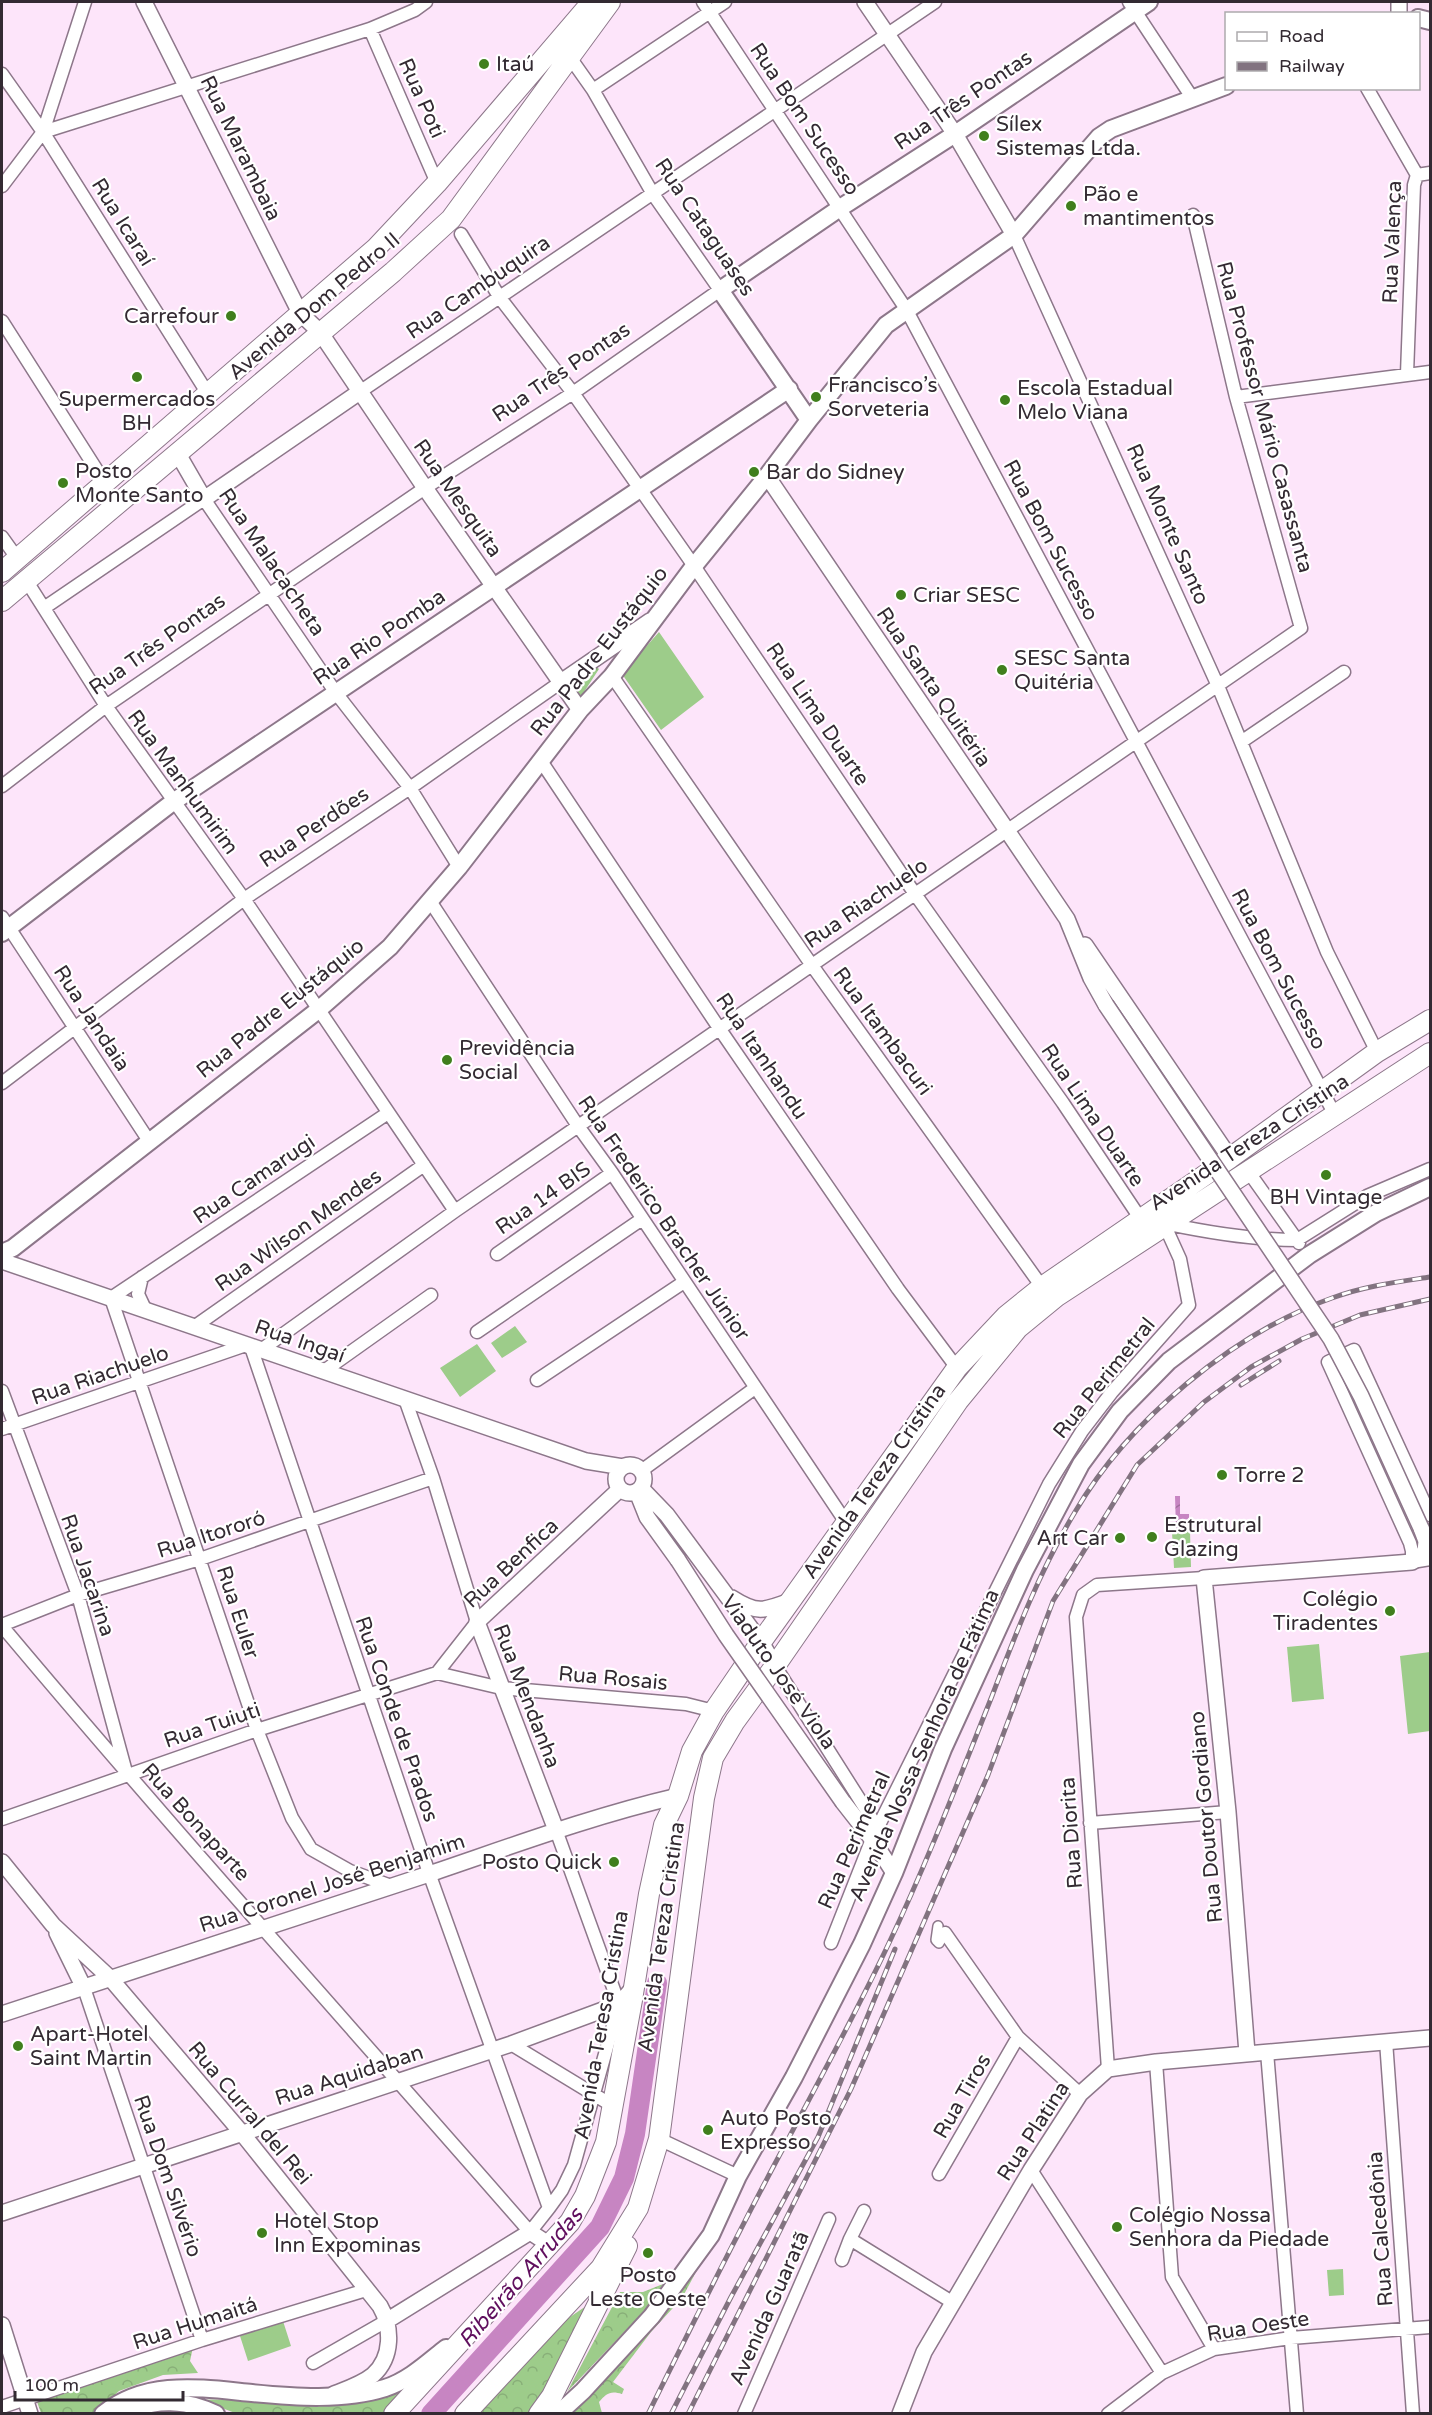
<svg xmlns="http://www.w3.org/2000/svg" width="1432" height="2415" font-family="'Varela Round',sans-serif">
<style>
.forest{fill:url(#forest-crowns)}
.pitch{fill:#9dcc8a}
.water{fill:url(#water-waves)}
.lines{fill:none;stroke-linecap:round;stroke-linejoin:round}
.river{stroke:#c785c2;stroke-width:20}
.pedestrian-casing{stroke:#8d778a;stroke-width:12}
.minor-casing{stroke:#8d778a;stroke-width:15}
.tertiary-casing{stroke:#8d778a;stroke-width:18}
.secondary-casing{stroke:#8d778a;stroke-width:20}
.primary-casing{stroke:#8d778a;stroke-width:22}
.trunk-casing{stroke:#8d778a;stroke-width:22}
.pedestrian{stroke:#fff;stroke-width:9}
.minor{stroke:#fff;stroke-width:12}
.tertiary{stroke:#fff;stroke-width:15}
.secondary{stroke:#fff;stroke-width:16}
.primary{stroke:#fff;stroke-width:20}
.trunk{stroke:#fff;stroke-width:20}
.rail-casing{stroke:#827380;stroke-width:5}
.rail{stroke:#fff;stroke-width:3;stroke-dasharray:9;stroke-linecap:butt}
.tertiary-bridge-casing{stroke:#8d778a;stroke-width:18;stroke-linecap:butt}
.tertiary-bridge{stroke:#fff;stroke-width:15}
.poi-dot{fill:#407f1d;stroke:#fff;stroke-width:2}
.labels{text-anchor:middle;stroke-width:4.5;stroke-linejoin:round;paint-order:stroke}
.poi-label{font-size:21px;fill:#332a32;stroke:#fff;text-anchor:start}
.street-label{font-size:21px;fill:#332a32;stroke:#fff}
.water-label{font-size:22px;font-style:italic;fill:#600f5e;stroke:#fff}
</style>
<defs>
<pattern id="forest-crowns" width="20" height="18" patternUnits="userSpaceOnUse" patternTransform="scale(1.5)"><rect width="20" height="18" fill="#9dcc8a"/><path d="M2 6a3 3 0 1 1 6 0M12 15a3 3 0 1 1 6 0" fill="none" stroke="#88af78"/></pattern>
<pattern id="water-waves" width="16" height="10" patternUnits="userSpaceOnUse" patternTransform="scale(1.5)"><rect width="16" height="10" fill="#c785c2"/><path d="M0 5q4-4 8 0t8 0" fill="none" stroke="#a26d9e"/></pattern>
</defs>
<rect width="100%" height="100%" fill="#fde5fa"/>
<path class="forest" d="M596,666l3,3 -19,29 -13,-16z
M906,1854l-52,125 -172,319 -31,34 -38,50 11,7 -2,5c-12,-4 -16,0 -23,8l3,11 -37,1 93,-93 21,-26 69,-126z
M663,2284l-13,21 -83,87 53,-100h23z
M592,2302l-58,111 -55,1 69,-82z
M193,2347l-3,14 8,12 -35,2 -44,16 -23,22h-55l-5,-14z
M402,2392l2,3 -20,19 -149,-1 -34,-13c67,-3 136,11 201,-8z"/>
<path class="pitch" d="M659,632l45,65 -43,33 -39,-56z
M515,1326l12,16 -25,16 -11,-15z
M477,1344l19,27 -36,26 -20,-29z
M1190,1531l1,36 -17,1 -2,-36z
M1319,1644l5,55 -32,3 -5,-55z
M1430,1652v79l-22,3 -8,-78z
M1343,2269l1,26 -15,1 -2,-26z
M283,2321l8,25 -43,15 -8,-25z"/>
<path class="water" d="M1175,1496h5v18h9v11l-9,1v3h-4z"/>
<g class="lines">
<path class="river" d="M431,2414l169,-187 24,-49 11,-44 22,-151"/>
<defs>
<path id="pedestrian" d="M938,1926l-2,14 3,3 6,-10"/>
<path id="minor" d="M703,2l203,307 429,806
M1129,2l64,97
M370,29l67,154
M2,74l41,58 165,262
M1367,88l50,87
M593,90l132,-88
M43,132l42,-130
M1417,175l13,-2
M2,186l41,-54 327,-103 45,-19 11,-8
M461,234l39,64 73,95 121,173 221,328 148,209 77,115
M1014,235l204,451 109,266 50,100
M2,321l103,162
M1407,374l7,-189 3,-10
M361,391l574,-389
M1236,397l194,-25
M2,537l15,21
M26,580l80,126 138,193 211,312
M44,608l160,-109 132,194 74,95 49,79
M612,676l199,288 231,323
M1241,742l103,-70
M541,761l178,267 179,261 59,79
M2,786l104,-80 319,-218 148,-95 147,-103 -67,-96 -60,-104 -24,-34
M430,901l148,225 34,47 235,351
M2,917l147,224
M2,1083l242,-184 166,-111 151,-106
M388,1113l-277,185 146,432 35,88 19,31 39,22 41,15
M1248,1171l51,72
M1168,1224c43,9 85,16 129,16
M1297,1240l70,-44 63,-27
M497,1254l115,-81
M142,1277l-4,17 7,15
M194,1327l230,-162
M477,1332l165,-113
M261,1350l194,-139 846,-583 -65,-231 -43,-182
M324,1371l107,-76
M537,1380l147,-98
M2,1391l76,204 48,177
M405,1399l28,79 44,144 -40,51
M2,1429l244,-84
M641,1471l114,-83
M1430,1515l-76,-165 -26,12 82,181 2,8v11l18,-3
M2,1625l76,-30 122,-36 233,-81
M2,1626c172,205 352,404 528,606l19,-24 -120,-335 -178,-526
M775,1666l102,161
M2,1819l255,-89 180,-57 64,15 185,16 28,7
M1090,1823l138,-11
M945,1933l73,104 62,57
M831,1943l41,-104 177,-355 33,-53 30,-39 77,-87 -9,-46 -15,-33
M84,1988l118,352
M1386,2041l27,373
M511,2044l102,62
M1267,2052l30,362
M1156,2062l16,215 42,72
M1108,2069l-32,-452 7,-22 14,-10 107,-7
M659,2139l79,37
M1031,2170l131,203
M939,2174l79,-137
M549,2208l13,-18 12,-25 45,-161 -63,-174
M850,2239l14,-28
M842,2260l8,-21 102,63
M313,2363l75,-43
M2,2407l200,-67 164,-50
M744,2414l85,-195
M1108,2414l54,-41 52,-24 77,-11 139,-11"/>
<path id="tertiary" d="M144,2l156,311 20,19 105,156 155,222
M865,2l90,132 59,101
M1399,2v12
M178,454l26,45 157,-108
M767,476l300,443 24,59 15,27
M561,682l89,-61
M1085,945l145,213
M2,1261l584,200 37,6
M616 1479a14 14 0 1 1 28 0a14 14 0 1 1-28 0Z
M641,1488l26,27 94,127 14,24
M637,1492l10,25 31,43
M732,1598c25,16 32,13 58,3
M843,1802l29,37 22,34
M556,1830l-79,-208 143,-133
M2,1862l51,63 57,53 131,154 139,174c12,21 13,51 -7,69 -11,9 -26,14 -39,19
M57,1933l27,55
M2,2014c141,-45 282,-93 424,-139 83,-28 166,-59 252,-79
M1247,2053l-19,-241 -24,-234 208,-16 13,-10 1,-11 -5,-13
M2,2213l509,-169 108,-40 15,-17
M388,2320l142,-88 20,13
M2,2325l28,89
M900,2414l24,-62 107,-182 49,-76 28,-25 48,-7 274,-24"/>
<path id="secondary" d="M1418,18l12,3
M809,420l-89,-130 120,-82 115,-74 194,-132
M2,933l171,-131 616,-413
M2,1253l11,-5 304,-237 73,-64 69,-80 121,-157 32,-34 82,-110 73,-90 42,-56 77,-95 128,-90 85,-98 12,-8 115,-43
M103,2414c44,-35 97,-26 149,-21 42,4 92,8 133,-5 23,-7 42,-25 61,-40
M125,2414c28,-17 63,-14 91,0
M558,2414l25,-23 69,-75 59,-81 27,-59 56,-99 68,-133 32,-71 49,-124 82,-179 56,-106 39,-53 49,-50 140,-106 67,-42 54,-26"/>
<path id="primary" d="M2,572l374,-324 61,-65 155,-181
M2,601l391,-329 58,-53 159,-217"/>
<path id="trunk" d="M394,2414l176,-192 15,-26 21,-54 26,-142 17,-106 15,-69 14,-29 14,-45 22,-40 47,-69 196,-274 49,-52 36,-29 188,-129 147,-106 53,-32
M465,2414l136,-146 37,-60 21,-69 45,-341 9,-40 22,-37 40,-55 183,-265 60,-73 39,-32 373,-243
M539,2414l13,-18 75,-150"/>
</defs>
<use href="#pedestrian" class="pedestrian-casing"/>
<use href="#minor" class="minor-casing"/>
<use href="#tertiary" class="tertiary-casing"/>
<use href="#secondary" class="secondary-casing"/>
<use href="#primary" class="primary-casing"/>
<use href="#trunk" class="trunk-casing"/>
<use href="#pedestrian" class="pedestrian"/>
<use href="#minor" class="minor"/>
<use href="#tertiary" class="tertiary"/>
<use href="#secondary" class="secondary"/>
<use href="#primary" class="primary"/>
<use href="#trunk" class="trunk"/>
<defs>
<path id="rail" d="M1241,1385l38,-24
M648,2414c45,-91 90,-182 138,-271 35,-66 71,-132 103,-200 38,-80 70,-164 103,-247 24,-63 48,-126 83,-184 53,-91 158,-179 257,-214 32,-12 65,-16 98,-21
M671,2414l60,-117 87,-160 77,-188
M688,2414l163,-325 137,-314 65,-174 84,-136 67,-63 47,-35 51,-28 58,-24 70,-16"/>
</defs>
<use href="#rail" class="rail-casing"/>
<use href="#rail" class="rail"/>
<defs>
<path id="tertiary-bridge" d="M1106,1005l225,334 30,57 60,132
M678,1560l48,75 117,167"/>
</defs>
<use href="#tertiary-bridge" class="tertiary-bridge-casing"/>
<use href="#tertiary-bridge" class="tertiary-bridge"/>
</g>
<g class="poi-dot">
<circle cx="484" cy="64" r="6"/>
<circle cx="984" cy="136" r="6"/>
<circle cx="1071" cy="206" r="6"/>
<circle cx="231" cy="316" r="6"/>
<circle cx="137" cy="377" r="6"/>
<circle cx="816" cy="397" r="6"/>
<circle cx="1005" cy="400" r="6"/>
<circle cx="754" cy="472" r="6"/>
<circle cx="63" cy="483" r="6"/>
<circle cx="901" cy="595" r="6"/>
<circle cx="1002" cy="670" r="6"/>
<circle cx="447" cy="1060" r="6"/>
<circle cx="1326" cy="1175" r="6"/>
<circle cx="1222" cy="1475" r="6"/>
<circle cx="1152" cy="1537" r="6"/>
<circle cx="1120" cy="1538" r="6"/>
<circle cx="1390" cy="1611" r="6"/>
<circle cx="614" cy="1862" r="6"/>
<circle cx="18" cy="2046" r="6"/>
<circle cx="708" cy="2130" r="6"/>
<circle cx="1117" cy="2227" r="6"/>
<circle cx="262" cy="2233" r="6"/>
<circle cx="648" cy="2253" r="6"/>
</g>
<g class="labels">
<g class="poi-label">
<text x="496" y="71">Itaú</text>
<text x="996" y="131">Sílex<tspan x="996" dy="24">Sistemas Ltda.</tspan></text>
<text x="1083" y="201">Pão e<tspan x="1083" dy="24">mantimentos</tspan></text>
<text x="219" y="323" text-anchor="end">Carrefour</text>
<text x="828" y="392">Francisco’s<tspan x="828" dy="24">Sorveteria</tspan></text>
<text x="1017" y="395">Escola Estadual<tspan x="1017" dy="24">Melo Viana</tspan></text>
<text x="137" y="406" text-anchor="middle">Supermercados<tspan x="137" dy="24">BH</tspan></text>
<text x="75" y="478">Posto<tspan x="75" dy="24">Monte Santo</tspan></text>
<text x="766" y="479">Bar do Sidney</text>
<text x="913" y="602">Criar SESC</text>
<text x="1014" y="665">SESC Santa<tspan x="1014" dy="24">Quitéria</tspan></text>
<text x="459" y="1055">Previdência<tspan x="459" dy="24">Social</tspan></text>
<text x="1326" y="1204" text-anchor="middle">BH Vintage</text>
<text x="1234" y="1482">Torre 2</text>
<text x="1164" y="1532">Estrutural<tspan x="1164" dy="24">Glazing</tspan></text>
<text x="1108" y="1545" text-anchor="end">Art Car</text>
<text x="1378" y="1606" text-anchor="end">Colégio<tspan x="1378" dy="24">Tiradentes</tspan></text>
<text x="602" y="1869" text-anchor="end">Posto Quick</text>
<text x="30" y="2041">Apart-Hotel<tspan x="30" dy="24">Saint Martin</tspan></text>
<text x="720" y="2125">Auto Posto<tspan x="720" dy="24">Expresso</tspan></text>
<text x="1129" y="2222">Colégio Nossa<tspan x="1129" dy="24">Senhora da Piedade</tspan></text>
<text x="274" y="2228">Hotel Stop<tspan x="274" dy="24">Inn Expominas</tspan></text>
<text x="648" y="2282" text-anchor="middle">Posto<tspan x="648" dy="24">Leste Oeste</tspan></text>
</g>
<g class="street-label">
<text transform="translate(422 98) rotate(66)" y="7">Rua Poti</text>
<text transform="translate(963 100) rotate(-34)" y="7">Rua Três Pontas</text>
<text transform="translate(805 119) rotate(56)" y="7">Rua Bom Sucesso</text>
<text transform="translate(241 148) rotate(64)" y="7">Rua Marambaia</text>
<text transform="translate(123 222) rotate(58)" y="7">Rua Icaraí</text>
<text transform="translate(705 227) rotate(56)" y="7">Rua Cataguases</text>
<text transform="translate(1392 242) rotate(-88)" y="7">Rua Valença</text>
<text transform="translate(478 287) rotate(-34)" y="7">Rua Cambuquira</text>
<text transform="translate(314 306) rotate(-40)" y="7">Avenida Dom Pedro II</text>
<text transform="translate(561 372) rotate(-34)" y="7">Rua Três Pontas</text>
<text transform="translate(1265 417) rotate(75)" y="7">Rua Professor Mário Casassanta</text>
<text transform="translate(458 498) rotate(55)" y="7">Rua Mesquita</text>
<text transform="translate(1168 524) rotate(66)" y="7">Rua Monte Santo</text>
<text transform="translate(1051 540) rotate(62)" y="7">Rua Bom Sucesso</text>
<text transform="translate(272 562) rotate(56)" y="7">Rua Malacacheta</text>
<text transform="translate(379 637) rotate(-34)" y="7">Rua Rio Pomba</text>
<text transform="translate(157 644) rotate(-35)" y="7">Rua Três Pontas</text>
<text transform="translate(599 651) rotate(-52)" y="7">Rua Padre Eustáquio</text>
<text transform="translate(934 687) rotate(56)" y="7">Rua Santa Quitéria</text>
<text transform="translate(818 714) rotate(56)" y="7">Rua Lima Duarte</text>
<text transform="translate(183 782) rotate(54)" y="7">Rua Manhumirim</text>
<text transform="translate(314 827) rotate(-34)" y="7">Rua Perdões</text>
<text transform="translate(866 903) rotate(-34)" y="7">Rua Riachuelo</text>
<text transform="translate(1279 969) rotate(62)" y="7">Rua Bom Sucesso</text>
<text transform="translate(280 1008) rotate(-39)" y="7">Rua Padre Eustáquio</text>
<text transform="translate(92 1018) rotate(57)" y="7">Rua Jandaia</text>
<text transform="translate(883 1031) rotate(54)" y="7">Rua Itambacuri</text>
<text transform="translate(762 1056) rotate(56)" y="7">Rua Itanhandu</text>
<text transform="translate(1093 1115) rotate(56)" y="7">Rua Lima Duarte</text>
<text transform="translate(1249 1142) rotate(-33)" y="7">Avenida Tereza Cristina</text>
<text transform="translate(254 1179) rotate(-34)" y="7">Rua Camarugi</text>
<text transform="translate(543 1198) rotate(-35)" y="7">Rua 14 BIS</text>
<text transform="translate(664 1218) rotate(56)" y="7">Rua Frederico Bracher Júnior</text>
<text transform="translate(298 1230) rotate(-35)" y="7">Rua Wilson Mendes</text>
<text transform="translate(300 1341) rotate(19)" y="7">Rua Ingaí</text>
<text transform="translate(100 1375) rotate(-19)" y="7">Rua Riachuelo</text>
<text transform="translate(1104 1378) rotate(-51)" y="7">Rua Perimetral</text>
<text transform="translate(874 1481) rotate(-55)" y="7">Avenida Tereza Cristina</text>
<text transform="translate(211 1534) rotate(-18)" y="7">Rua Itororó</text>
<text transform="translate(511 1563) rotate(-43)" y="7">Rua Benfica</text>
<text transform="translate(88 1575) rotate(71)" y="7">Rua Jacarina</text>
<text transform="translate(238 1612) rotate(72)" y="7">Rua Euler</text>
<text transform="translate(779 1672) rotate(55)" y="7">Viaduto José Viola</text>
<text transform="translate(613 1678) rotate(5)" y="7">Rua Rosais</text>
<text transform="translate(527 1696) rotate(69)" y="7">Rua Mendanha</text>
<text transform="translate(397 1719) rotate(71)" y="7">Rua Conde de Prados</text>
<text transform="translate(212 1725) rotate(-19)" y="7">Rua Tuiuti</text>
<text transform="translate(924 1745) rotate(-66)" y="7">Avenida Nossa Senhora de Fátima</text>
<text transform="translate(1206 1817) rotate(-95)" y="7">Rua Doutor Gordiano</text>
<text transform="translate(196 1822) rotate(48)" y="7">Rua Bonaparte</text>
<text transform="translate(1071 1833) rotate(-94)" y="7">Rua Diorita</text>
<text transform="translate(854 1840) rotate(-66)" y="7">Rua Perimetral</text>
<text transform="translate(332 1883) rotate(-18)" y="7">Rua Coronel José Benjamim</text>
<text transform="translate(661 1937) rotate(-82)" y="7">Avenida Tereza Cristina</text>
<text transform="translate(601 2025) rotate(-80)" y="7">Avenida Teresa Cristina</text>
<text transform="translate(349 2075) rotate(-18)" y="7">Rua Aquidaban</text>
<text transform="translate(962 2096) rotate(-60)" y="7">Rua Tiros</text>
<text transform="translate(250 2113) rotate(50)" y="7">Rua Curral del Rei</text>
<text transform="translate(1033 2131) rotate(-57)" y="7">Rua Platina</text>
<text transform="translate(168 2176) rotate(71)" y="7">Rua Dom Silvério</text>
<text transform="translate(1380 2229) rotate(-94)" y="7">Rua Calcedônia</text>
<text transform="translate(769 2308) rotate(-66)" y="7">Avenida Guaratã</text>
<text transform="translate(195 2323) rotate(-18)" y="7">Rua Humaitá</text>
<text transform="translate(1258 2326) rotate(-9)" y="7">Rua Oeste</text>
</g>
<g class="water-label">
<text transform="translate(520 2277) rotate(-49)" y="8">Ribeirão Arrudas</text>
</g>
</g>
<rect width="1432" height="2415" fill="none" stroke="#332a32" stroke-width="6"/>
<rect x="1225" y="12" width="195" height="78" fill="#ffffff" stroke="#adaaad" stroke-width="1.5"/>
<rect x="1237" y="32" width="30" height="9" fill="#ffffff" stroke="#adaaad" stroke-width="1.5"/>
<text x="1279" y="42" font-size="18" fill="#332a32">Road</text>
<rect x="1237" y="62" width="30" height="9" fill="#827380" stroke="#adaaad" stroke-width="1.5"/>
<text x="1279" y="72" font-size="18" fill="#332a32">Railway</text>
<path d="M15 2391v9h168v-9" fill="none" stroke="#332a32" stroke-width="3"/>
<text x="24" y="2391" font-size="18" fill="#332a32" stroke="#ffffff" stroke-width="4.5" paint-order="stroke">100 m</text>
</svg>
